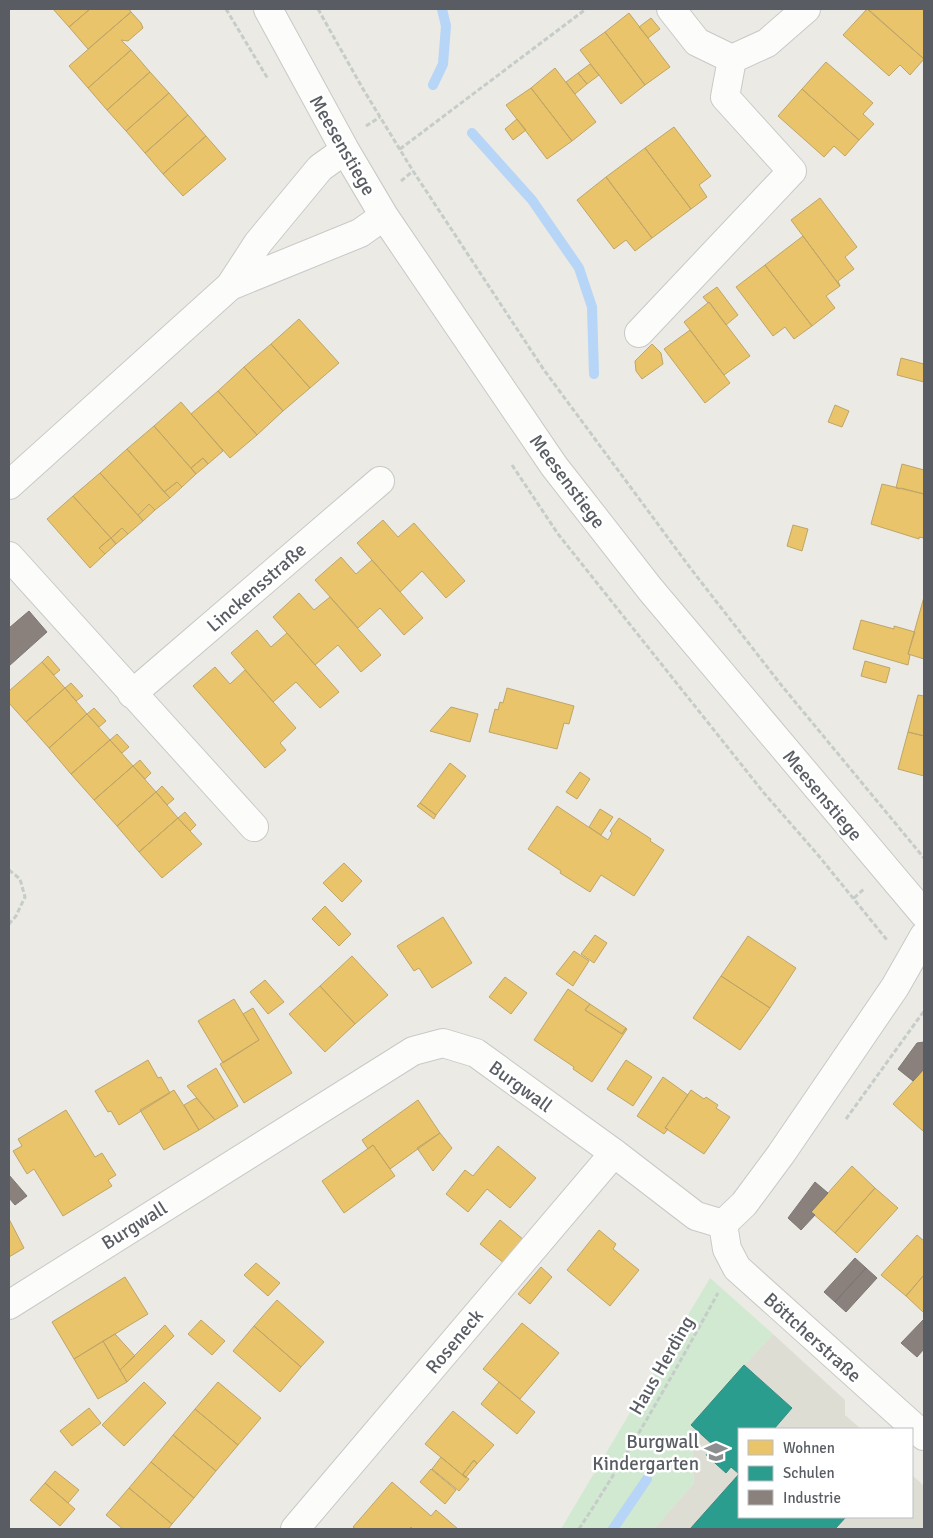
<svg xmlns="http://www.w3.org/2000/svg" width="933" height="1538" font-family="Signika,sans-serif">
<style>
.education{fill:#ddddd4}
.green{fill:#d0e9d0}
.homes{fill:#e9c46a;stroke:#bea568}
.schools{fill:#2a9d8f;stroke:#388a82}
.industry{fill:#8a817c;stroke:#7b7674}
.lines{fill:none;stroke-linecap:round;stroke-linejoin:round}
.stream{stroke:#b6d5f7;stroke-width:10}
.minor-casing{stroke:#c8c9c8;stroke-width:30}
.path{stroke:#c6ccc9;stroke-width:3;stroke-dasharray:5 2.5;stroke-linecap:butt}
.minor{stroke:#fcfcfb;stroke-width:28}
.labels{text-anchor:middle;stroke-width:5;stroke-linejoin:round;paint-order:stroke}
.street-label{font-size:19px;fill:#595d63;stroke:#fff}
.poi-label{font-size:19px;fill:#595d63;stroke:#fff;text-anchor:end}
</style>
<rect width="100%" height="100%" fill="#ebeae4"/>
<path class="education" d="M773,1334l72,66v15l16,14h-122v88h173v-42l12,11v43h-270l40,-46 -3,-60z"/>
<path class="green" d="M710,1278l63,56 -82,89 3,60 -40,46h-93z"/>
<path class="homes" d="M53,9h37l-21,18z
M90,9h39l2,3 -43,37 -19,-22z
M867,9l57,50 -14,16 -10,-10 -11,11 -46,-41z
M868,9h56v50z
M131,12l10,11 2,5 -15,13 -7,-1 10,10 -43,38 -19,-22z
M629,13l41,54 -25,18 -40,-53z
M651,18l9,11 -12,9 -9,-11z
M605,32l40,53 -24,19 -41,-54z
M131,50l19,22 -43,38 -19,-22z
M826,62l47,41 -10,11 11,10 -15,16 -57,-51z
M590,64l9,11 -12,9 -9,-11z
M555,68l41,54 -24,19 -41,-53z
M150,72l19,21 -43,38 -19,-21z
M578,73l9,11 -12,10 -9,-12z
M531,88l41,53 -25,18 -41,-54z
M802,89l57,51 -14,16 -11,-10 -10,11 -46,-41z
M169,93l19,22 -43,38 -19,-22z
M188,115l18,21 -43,38 -18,-21z
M517,119l9,11 -13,10 -8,-11z
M674,127l37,49 -12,9 8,12 -16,12 -46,-61z
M206,136l20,23 -43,37 -20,-22z
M645,148l46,61 -39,29 -46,-61z
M606,177l46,61 -17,13 -9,-11 -12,9 -37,-49z
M820,198l37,49 -12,10 9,12 -16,12 2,5 -49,-66z
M803,236l37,50 -14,10 9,12 -23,18 -47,-61z
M765,265l47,61 -18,13 -9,-12 -12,9 -37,-49z
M717,287l21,28 -12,10 -17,-23 -1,1 -5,-6z
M709,302l41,54 -26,19 -40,-53z
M299,319l40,44 -29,25 -39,-44z
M690,330l40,53 -25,20 -41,-54z
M271,344l39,44 -27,23 -39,-44z
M652,344l9,9 2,11 -21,15 -6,-8 -1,-10z
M901,358l23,6v18l-27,-7z
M244,367l39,44 -26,24 -39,-44z
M218,391l39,44 -27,23 -39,-44z
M181,402l42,49 -15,13 -5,-6 -12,10 -37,-42z
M835,405l14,6 -7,16 -14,-5z
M154,426l42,48 -14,13 -5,-5 -13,10 -37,-43z
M127,449l43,49 -15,12 -6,-6 -11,11 -38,-42z
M203,458l5,6 -12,10 -5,-6z
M902,464l22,6v24l-23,-6 -1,1 -4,-1z
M100,473l43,48 -15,13 -6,-6 -11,10 -38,-42z
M177,482l5,5 -12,11 -6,-6z
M882,484l42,10v44l-5,-1v2l-48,-15z
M73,496l38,42 -12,10 6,6 -15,14 -43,-49z
M149,504l6,6 -12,11 -5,-6z
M383,520l15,17 16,-14 51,58 -19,17 -24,-27 -22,21 -43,-49z
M793,525l15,4 -6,22 -15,-5z
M122,528l6,6 -12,10 -5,-6z
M111,538l5,6 -11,10 -6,-6z
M341,557l15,17 16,-14 51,58 -19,17 -24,-27 -22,20 -43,-48z
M299,593l15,17 16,-13 51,58 -20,17 -23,-27 -23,20 -42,-48z
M924,597v62l-16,-5z
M861,620l33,9v-3l21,6 -7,22 2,1 -2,10 -55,-16z
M257,630l14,17 16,-14 52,59 -19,16 -24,-26 -23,20 -42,-49z
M48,656l12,14 -6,5 -12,-13z
M865,661l25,7 -4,15 -25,-7z
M42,662l23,26 -39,34 -17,-19v-12z
M215,667l15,17 15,-14 51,58 -16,15 6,7 -21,18 -72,-82z
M71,683l12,13 -7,5 -11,-13z
M65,688l22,26 -38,34 -23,-26z
M507,688l67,18 -5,18 -5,-1 -7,26 -68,-17 6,-23 3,1 2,-8 3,1z
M918,695l6,1v40l-16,-4z
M451,707l27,7 -8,28 -40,-11z
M94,708l12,13 -7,6 -12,-13z
M87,714l23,26 -39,34 -22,-26z
M908,732l16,4v40l-26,-7z
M117,734l12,13 -7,6 -12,-13z
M110,740l23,26 -39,34 -23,-26z
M140,760l11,13 -6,6 -12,-13z
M450,763l16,13 -30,39 -16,-12z
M133,766l23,26 -39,34 -23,-26z
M580,772l10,7 -13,20 -11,-7z
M162,786l12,13 -7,6 -11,-13z
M156,792l22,26 -39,34 -22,-26z
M420,803l16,12 -2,4 -17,-13z
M557,806l51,34 4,-7 -2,-2 9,-13 32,21 -1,2 14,9 -30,46 -33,-21 -11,17 -30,-19 1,-2 -33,-22z
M600,809l13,8 -12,18 -12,-8z
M185,812l11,13 -6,6 -12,-13z
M178,818l24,26 -40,34 -23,-26z
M344,863l18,18 -20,21 -19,-19z
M325,906l26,28 -12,12 -27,-27z
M443,917l29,46 -40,25 -13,-20 -5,3 -17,-25z
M595,935l12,8 -13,20 -13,-9z
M748,936l48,32 -26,40 -49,-32z
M574,951l15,10 -16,25 -17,-12z
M352,956l36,39 -33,29 -35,-38z
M721,976l49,32 -30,42 -47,-32z
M505,977l22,16 -16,21 -22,-17z
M265,980l19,22 -16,12 -18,-22z
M320,986l35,38 -30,28 -36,-38z
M568,989l22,15 -5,6 37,24 4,-6 1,1 -35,53 -19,-13 1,-2 -40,-27z
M234,999l25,41 -36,23 -25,-42z
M590,1004l36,24 -4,6 -37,-24z
M253,1008l39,65 -48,30 -24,-39 39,-24 -16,-26z
M148,1060l10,18 3,-1 9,16 -51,32 -8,-14 -3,1 -13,-21z
M626,1060l26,17 -19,29 -26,-17z
M216,1068l22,38 -23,14 -28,-34z
M924,1069v61l-1,1 -30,-27z
M663,1077l25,18 -23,33 3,1 -4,5 -27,-18z
M174,1090l25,40 -35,20 -24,-40z
M691,1090l13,9 2,-2 12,8 -2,3 14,9 -26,37 -39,-26z
M196,1098l19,22 -16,10 -15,-25z
M418,1100l22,33 -50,36 -17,-24 -5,4 -6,-9z
M66,1110l29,47 7,-4 14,22 -8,5 4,6 -49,30 -29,-47 -7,5 -14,-23 9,-5 -4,-7z
M440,1133l12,15 -19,23 -16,-23z
M373,1145l22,31 -51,37 -22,-32z
M498,1146l38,32 -26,30 -23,-19 -19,23 -22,-18 19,-24 8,6z
M852,1166l23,22 -40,45 -24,-21z
M875,1188l23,20 -41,45 -22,-20z
M9,1219l15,29 -15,9z
M500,1220l24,20 -20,23 -24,-19z
M599,1230l17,14 -3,5 26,21 -29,36 -43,-36z
M917,1235l7,6v34l-18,21 -25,-21z
M256,1263l24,20 -12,13 -24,-21z
M541,1267l11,10 -22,27 -12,-10z
M924,1275v38l-18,-17z
M125,1277l23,37 -74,45 -22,-37z
M277,1300l47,42 -23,25 -47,-41z
M201,1320l24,21 -13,14 -24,-21z
M522,1323l37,30 -39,46 -37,-30z
M165,1325l9,11 -47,46 -7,-12z
M254,1326l47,41 -21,25 -47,-41z
M115,1334l20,22 -15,14 -17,-29z
M103,1341l24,41 -29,17 -24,-40z
M144,1382l22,21 -42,43 -22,-21z
M218,1382l43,36 -23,27 -43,-36z
M499,1382l36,30 -18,22 -36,-30z
M89,1408l12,15 -29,23 -12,-15z
M195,1409l43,36 -22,26 -43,-36z
M453,1411l41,34 -17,19 -3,-4 -11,14 3,4 -41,-34z
M173,1435l43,36 -22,27 -43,-36z
M441,1457l25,21v-1l3,2 -10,12 -27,-22z
M474,1460l3,4 -11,13 -3,-3z
M151,1462l43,36 -22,26 -43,-36z
M431,1469l25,21 -11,14 -25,-22z
M55,1471l24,19 -11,13 -23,-20z
M392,1482l39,34 5,-6 22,19h-45l-2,-2 -2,2h-53l-3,-2z
M45,1483l30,26 -15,17 -30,-26z
M129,1488l43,36 -4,5h-45l-17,-14z"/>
<path class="schools" d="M744,1365l48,43 -18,21h-4l-3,-2 -2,2h-26v88h107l-11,12h-145l49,-55 -8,-7 -5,6 -20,-18 8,-9 -23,-21z"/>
<path class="industry" d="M29,611l18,21 -38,34v-38z
M924,1042v27l-11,12 -15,-12 19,-26z
M9,1175l18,21 -12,9 -6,-7z
M815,1182l13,11 -17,19 4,3 -14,15 -13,-12z
M855,1258l11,10 -31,34 -11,-10z
M866,1268l11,10 -31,34 -11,-10z
M924,1319v30l-7,8 -16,-14z"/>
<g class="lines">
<path class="stream" d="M433,85l10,-21 3,-38 -4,-17
M472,133l60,67 47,68 13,39 2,67
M613,1529l34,-50"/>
<defs>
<path id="minor" d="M268,9l77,141 39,66 170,250 96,123 274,325
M732,59l35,-16 39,-34
M230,286l130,-53 24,-17
M639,333l153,-162 -67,-74 7,-38 -35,-17 -26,-33
M9,485l221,-199 28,-43 62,-75 25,-18
M9,556l245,271
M132,694l248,-213
M723,1224l21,-20 37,-50 114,-167 29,-51
M723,1224l4,25 10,19 187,168
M9,1305l404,-254 30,-8 33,10 138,100 82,63 27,8
M295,1529l319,-376"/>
</defs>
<use href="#minor" class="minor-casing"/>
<path class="path" d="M226,9l42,70
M318,9l45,80 50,82 131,199 147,199 91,117 142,172
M366,126l14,-9
M400,149l186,-140
M401,181l12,-10
M512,465l46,69 206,259 54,62 69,85
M9,870l11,9 5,18 -9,19 -7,8
M854,898l10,-9
M846,1119l78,-108
M579,1529c50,-76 95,-156 139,-236"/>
<use href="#minor" class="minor"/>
</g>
<defs>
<symbol id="school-bare" viewBox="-9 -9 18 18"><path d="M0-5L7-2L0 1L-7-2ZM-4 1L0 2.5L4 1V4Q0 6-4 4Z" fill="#8c8e90" stroke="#fff" stroke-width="2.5" paint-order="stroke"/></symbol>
</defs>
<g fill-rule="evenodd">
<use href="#school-bare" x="700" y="1436" width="32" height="32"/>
</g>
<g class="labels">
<g class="street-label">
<text transform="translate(343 145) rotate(60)" y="7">Meesenstiege</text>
<text transform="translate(568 481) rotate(53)" y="7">Meesenstiege</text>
<text transform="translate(256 587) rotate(-41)" y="7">Linckensstraße</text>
<text transform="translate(823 795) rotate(50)" y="7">Meesenstiege</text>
<text transform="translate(521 1086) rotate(36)" y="7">Burgwall</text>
<text transform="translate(134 1225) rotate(-32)" y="7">Burgwall</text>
<text transform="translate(813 1337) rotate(42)" y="7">Böttcherstraße</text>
<text transform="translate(454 1341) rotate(-50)" y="7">Roseneck</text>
<text transform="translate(661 1365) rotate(-60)" y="7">Haus Herding</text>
</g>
<g class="poi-label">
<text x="699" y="1448">Burgwall<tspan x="699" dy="22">Kindergarten</tspan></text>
</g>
</g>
<rect width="933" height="1538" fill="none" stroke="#595d63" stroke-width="20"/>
<rect x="738" y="1428" width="175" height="90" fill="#ffffff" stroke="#bdbec1"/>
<rect x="748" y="1440" width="25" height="15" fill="#e9c46a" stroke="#bdbec1"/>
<text x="783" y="1453" font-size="15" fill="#595d63">Wohnen</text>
<rect x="748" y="1466" width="25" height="15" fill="#2a9d8f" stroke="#bdbec1"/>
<text x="783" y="1478" font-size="15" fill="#595d63">Schulen</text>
<rect x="748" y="1490" width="25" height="15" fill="#8a817c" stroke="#bdbec1"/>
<text x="783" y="1503" font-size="15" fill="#595d63">Industrie</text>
</svg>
